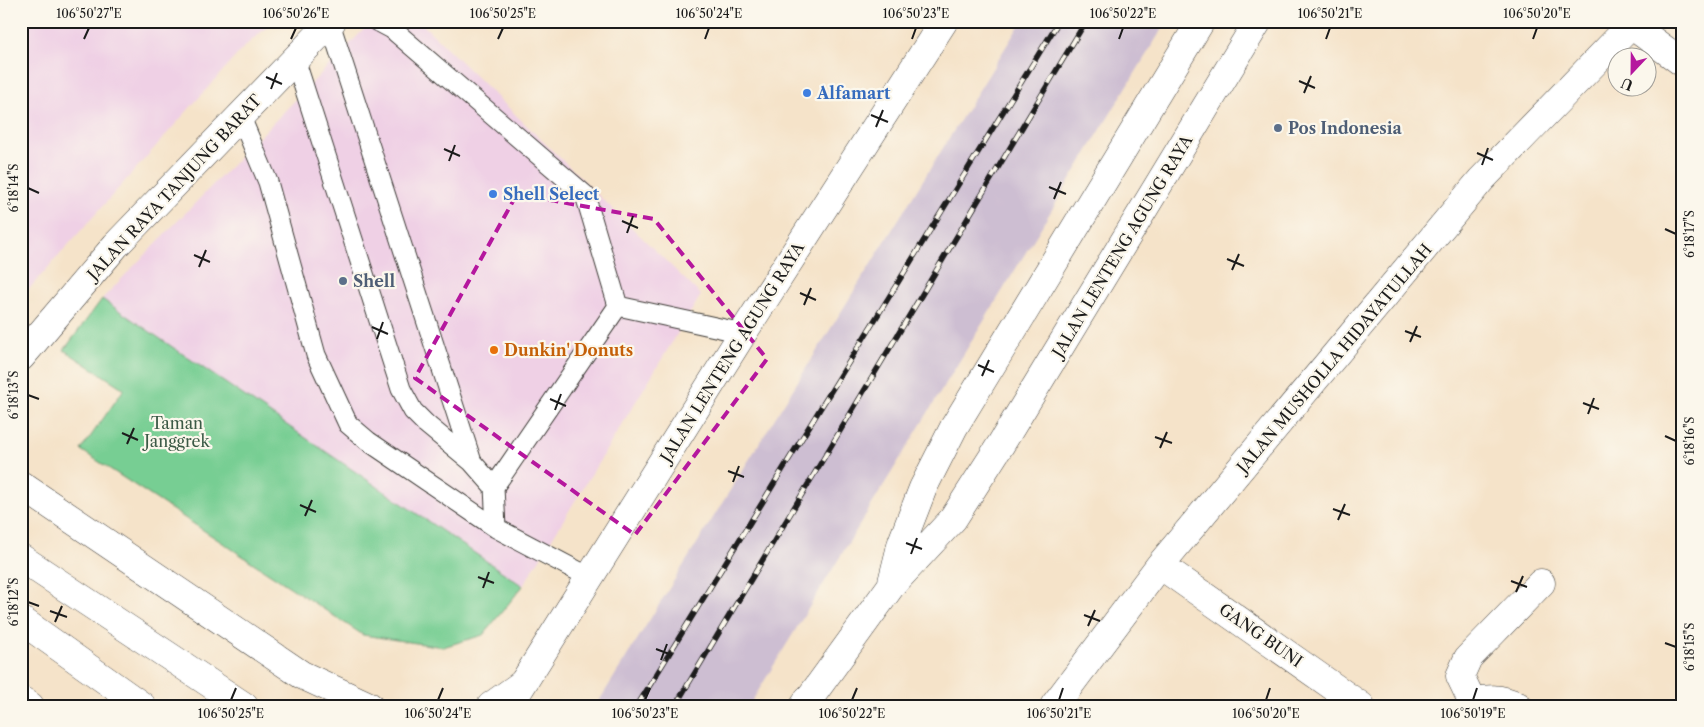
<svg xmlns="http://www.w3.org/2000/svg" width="1704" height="727" font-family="'Libre Caslon Text',serif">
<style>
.built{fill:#efd0e5}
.industrial{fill:#cdbed2}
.green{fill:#77ce93;stroke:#4a7558}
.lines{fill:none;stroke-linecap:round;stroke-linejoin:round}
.service-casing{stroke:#3d3a36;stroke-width:21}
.minor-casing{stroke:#3d3a36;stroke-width:29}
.tertiary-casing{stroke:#3d3a36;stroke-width:29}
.primary-casing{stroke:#3d3a36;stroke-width:29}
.trunk-casing{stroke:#3d3a36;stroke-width:29}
.motorway-casing{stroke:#3d3a36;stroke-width:29}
.service{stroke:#fff;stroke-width:19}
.minor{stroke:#fff;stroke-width:28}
.tertiary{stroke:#fff;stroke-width:28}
.primary{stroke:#fff;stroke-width:28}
.trunk{stroke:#fff;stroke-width:28}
.motorway{stroke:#fff;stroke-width:28}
.rail-casing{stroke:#1c1c1c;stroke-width:5.5}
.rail{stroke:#fbf7ec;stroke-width:4;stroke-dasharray:11;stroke-linecap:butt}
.marked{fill:none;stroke:#b5179e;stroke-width:4;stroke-dasharray:10 6;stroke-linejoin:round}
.ticks{fill:none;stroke:#1c1c1c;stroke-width:2}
.shop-dot{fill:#3f7fe0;stroke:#fbf7ec;stroke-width:2}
.service-dot{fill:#5c6f8a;stroke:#fbf7ec;stroke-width:2}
.food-dot{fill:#e8710a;stroke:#fbf7ec;stroke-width:2}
.labels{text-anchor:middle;stroke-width:4.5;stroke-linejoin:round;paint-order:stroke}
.shop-label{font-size:16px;font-weight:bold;fill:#366cbe;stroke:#fbf7ec;text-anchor:start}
.service-label{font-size:16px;font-weight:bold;fill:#4e5e75;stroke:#fbf7ec;text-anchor:start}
.street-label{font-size:16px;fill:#1c1c1c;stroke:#fbf7ec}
.food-label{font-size:16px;font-weight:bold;fill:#c56008;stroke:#fbf7ec;text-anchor:start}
.park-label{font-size:16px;fill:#3c5a46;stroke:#fbf7ec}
.neatline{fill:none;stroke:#1c1c1c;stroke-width:2}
.ticks-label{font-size:12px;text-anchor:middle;fill:#1c1c1c}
</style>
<rect width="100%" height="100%" fill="#fbf7ec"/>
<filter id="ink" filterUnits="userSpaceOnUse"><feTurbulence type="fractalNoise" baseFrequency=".02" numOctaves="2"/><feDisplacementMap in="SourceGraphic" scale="10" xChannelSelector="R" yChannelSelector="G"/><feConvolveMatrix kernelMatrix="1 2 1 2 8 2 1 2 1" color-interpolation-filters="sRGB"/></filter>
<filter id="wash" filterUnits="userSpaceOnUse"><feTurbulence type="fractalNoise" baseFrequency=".0096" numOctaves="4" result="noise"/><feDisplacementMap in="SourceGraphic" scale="20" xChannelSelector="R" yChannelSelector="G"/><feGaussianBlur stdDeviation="1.12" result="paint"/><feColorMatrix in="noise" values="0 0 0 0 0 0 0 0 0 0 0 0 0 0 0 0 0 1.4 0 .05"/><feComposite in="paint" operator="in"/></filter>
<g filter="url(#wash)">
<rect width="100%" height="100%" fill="#f5e3c9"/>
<path class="built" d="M21,21h253l-30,26 -223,251z
M372,21h47l282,274 -178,291 -421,-287z"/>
<path class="industrial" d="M1022,21h145l-418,685h-153z"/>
<path class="green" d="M102,299l421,287 -40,49 -40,12 -80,-12 -282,-185 43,-61 -60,-39z"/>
</g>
<g filter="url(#ink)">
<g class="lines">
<defs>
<path id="service" d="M377,21l15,8 193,166 33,111
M330,23l142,439 22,25
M295,59l106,330 12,22 13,13 46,38
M240,115l28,67 48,173 32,69 20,17 128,87 95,50
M618,306l125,27
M496,528l-2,-41 124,-181"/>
<path id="minor" d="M1626,21l57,42
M1160,565l201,141
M1473,703l-13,-27 8,-18 73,-75
M1054,706l106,-141 321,-385 150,-155
M1469,706c14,-11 35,-7 49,0"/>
<path id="tertiary" d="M21,357l95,-112 216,-224"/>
<path id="primary" d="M892,582l10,-40 21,-54 31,-61 247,-406
M510,704l233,-371 201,-312
M804,706l87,-120 62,-67 48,-75 257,-423"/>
<path id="trunk" d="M21,485l281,190 67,31
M21,558l223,148
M21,620l121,86
M491,706l31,-22
M807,706l1,-7"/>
<path id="motorway" d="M21,700l9,6"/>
</defs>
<use href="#service" class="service-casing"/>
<use href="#minor" class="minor-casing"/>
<use href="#tertiary" class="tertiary-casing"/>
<use href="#primary" class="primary-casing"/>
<use href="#trunk" class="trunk-casing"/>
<use href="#motorway" class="motorway-casing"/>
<use href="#service" class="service"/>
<use href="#minor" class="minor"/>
<use href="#tertiary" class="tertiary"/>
<use href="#primary" class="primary"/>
<use href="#trunk" class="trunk"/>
<use href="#motorway" class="motorway"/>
<defs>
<path id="rail" d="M637,706l422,-685
M675,706l411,-685"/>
</defs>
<use href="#rail" class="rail-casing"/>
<use href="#rail" class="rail"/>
</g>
</g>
<path class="marked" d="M517,194l137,25 113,140 -132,176 -220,-157z"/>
<path class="ticks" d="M84,39l5,-11M291,39l5,-11M498,39l5,-11M705,39l4,-11M912,39l4,-11M1119,39l4,-11M1326,39l4,-11M1533,39l4,-11M266,77l16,7M1299,81l16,7M271,89l6,-16M1304,93l7,-17M871,115l17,7M876,127l7,-17M444,149l16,7M1477,153l16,7M449,161l6,-16M1482,165l6,-17M1049,187l17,7M28,188l11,5M1054,199l7,-17M622,221l16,7M1665,229l11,5M627,233l6,-17M194,255l16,7M1227,259l17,7M199,267l7,-17M1232,270l7,-16M800,293l16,7M804,305l7,-17M372,327l16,7M1405,331l16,6M377,339l6,-17M1410,342l7,-16M978,365l16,7M982,376l7,-16M28,395l11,4M550,399l16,7M1583,403l16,6M555,410l6,-16M1588,414l6,-16M122,433l16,7M1665,436l11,5M1155,437l17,6M127,444l7,-16M1160,448l7,-16M728,471l16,6M733,482l6,-16M300,505l16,7M1333,509l17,6M305,516l7,-16M1338,520l7,-16M906,543l16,6M911,554l6,-16M478,577l16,6M1511,581l16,6M483,588l6,-16M1516,592l7,-16M28,602l11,4M50,611l17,6M1084,615l16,6M55,622l7,-16M1088,626l7,-16M1665,643l11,4M656,649l16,6M661,660l6,-16M231,700l5,-12M438,700l5,-12M645,700l5,-12M852,700l5,-12M1059,700l4,-12M1266,700l4,-12M1473,700l4,-12"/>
<g class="shop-dot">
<circle cx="807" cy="93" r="5"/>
<circle cx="493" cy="194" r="5"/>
</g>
<g class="service-dot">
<circle cx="1278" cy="128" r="5"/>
<circle cx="343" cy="281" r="5"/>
</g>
<circle class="food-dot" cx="494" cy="350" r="5"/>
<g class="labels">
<g class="shop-label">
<text x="817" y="99">Alfamart</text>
<text x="503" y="200">Shell Select</text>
</g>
<g class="service-label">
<text x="1288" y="134">Pos Indonesia</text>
<text x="353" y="287">Shell</text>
</g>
<g class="street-label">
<text transform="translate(174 187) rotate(-47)" y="6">JALAN RAYA TANJUNG BARAT</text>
<text transform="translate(1122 246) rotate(-59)" y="6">JALAN LENTENG AGUNG RAYA</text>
<text transform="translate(732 352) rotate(-58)" y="6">JALAN LENTENG AGUNG RAYA</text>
<text transform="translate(1334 358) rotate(-50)" y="6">JALAN MUSHOLLA HIDAYATULLAH</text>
<text transform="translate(1261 635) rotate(35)" y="6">GANG BUNI</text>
</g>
<g class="food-label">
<text x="504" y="356">Dunkin' Donuts</text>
</g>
<g class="park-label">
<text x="177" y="429">Taman<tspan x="177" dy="18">Janggrek</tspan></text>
</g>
</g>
<rect width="1704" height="727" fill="none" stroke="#fbf7ec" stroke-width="55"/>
<g transform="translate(1632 72) rotate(202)"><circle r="24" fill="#fbf7ec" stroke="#a29f99"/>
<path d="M0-4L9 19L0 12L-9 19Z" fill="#b5179e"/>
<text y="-8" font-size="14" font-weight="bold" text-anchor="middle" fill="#1c1c1c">U</text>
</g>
<rect x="28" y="28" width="1648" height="672" class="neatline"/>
<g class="ticks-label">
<text x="89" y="18">106°50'27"E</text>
<text x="296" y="18">106°50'26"E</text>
<text x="503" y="18">106°50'25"E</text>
<text x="709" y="18">106°50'24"E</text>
<text x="916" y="18">106°50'23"E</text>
<text x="1123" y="18">106°50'22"E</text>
<text x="1330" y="18">106°50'21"E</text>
<text x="1537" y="18">106°50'20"E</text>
<text transform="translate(14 188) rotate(-90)" y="4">6°18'14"S</text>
<text transform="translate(1690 234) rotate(-90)" y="4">6°18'17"S</text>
<text transform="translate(14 395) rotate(-90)" y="4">6°18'13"S</text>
<text transform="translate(1690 441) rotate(-90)" y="4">6°18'16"S</text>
<text transform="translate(14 602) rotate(-90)" y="4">6°18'12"S</text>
<text transform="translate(1690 647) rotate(-90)" y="4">6°18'15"S</text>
<text x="231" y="718">106°50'25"E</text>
<text x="438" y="718">106°50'24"E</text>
<text x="645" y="718">106°50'23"E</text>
<text x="852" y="718">106°50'22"E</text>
<text x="1059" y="718">106°50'21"E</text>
<text x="1266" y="718">106°50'20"E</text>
<text x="1473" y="718">106°50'19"E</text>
</g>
</svg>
